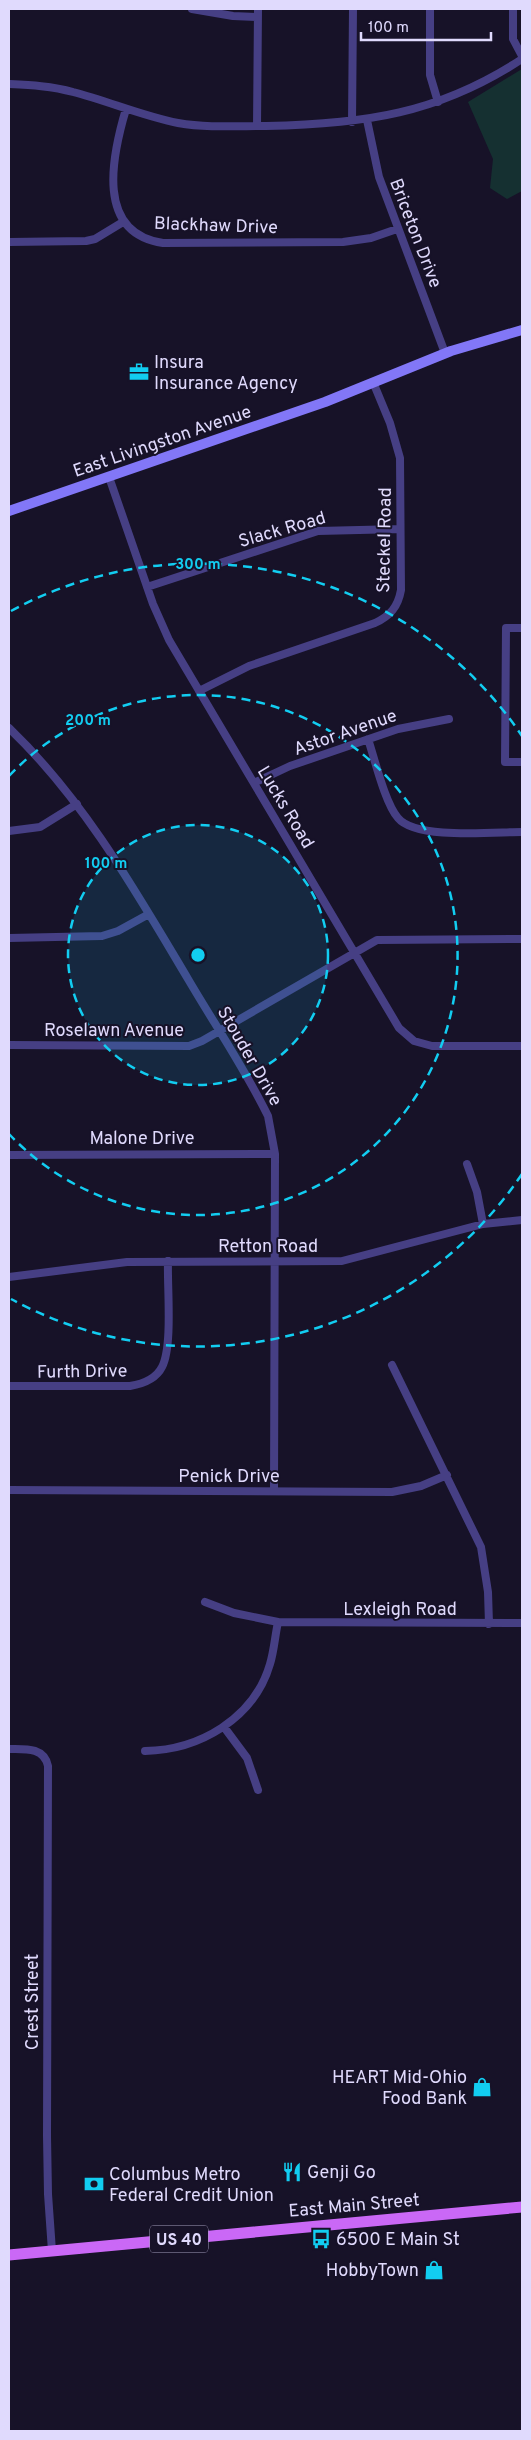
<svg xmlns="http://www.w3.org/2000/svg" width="531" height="2440" font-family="Overpass,sans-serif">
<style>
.green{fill:#153031}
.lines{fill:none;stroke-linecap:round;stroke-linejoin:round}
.street{stroke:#463f84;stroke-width:8}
.secondary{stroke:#8277f7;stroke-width:10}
.primary{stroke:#ca68f6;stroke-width:11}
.ring{fill:none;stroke:#12cdf1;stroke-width:2.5;stroke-dasharray:9 6}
.labels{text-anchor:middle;stroke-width:4;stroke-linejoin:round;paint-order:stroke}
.shield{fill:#171228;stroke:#a49ebd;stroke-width:1}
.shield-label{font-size:16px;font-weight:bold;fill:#e0dafd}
.street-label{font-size:18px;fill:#e0dafd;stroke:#171228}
.poi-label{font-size:18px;fill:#e0dafd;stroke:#171228;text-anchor:start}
.centre{fill:#12cdf1;stroke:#171228;stroke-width:2.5}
.ring-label{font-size:15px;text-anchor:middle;font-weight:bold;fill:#12cdf1;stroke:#171228;stroke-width:4;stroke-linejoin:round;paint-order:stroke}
</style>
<rect width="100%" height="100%" fill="#171228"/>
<path class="green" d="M522,69v122l-15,8 -17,-11 3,-29 -25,-57z"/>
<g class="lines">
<path class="street" d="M192,9l41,7 24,1
M430,9v66l8,27
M513,9v30l9,17
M9,84c21,1 43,2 64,8 35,9 69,24 105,31 29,5 58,3 88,3 98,-2 172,-12 256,-67
M126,109c-14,47 -31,124 37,134l180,-1 28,-4 26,-9
M367,120l12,57 66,176
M352,122l1,-113
M257,126l1,-117
M9,242l77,-1 9,-2 28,-17
M109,477l44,127 16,36 230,388 15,13 18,5h90
M147,587l171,-56 82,-2
M522,628h-16l-1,134h17
M199,691l50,-25 126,-43c15,-7 23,-16 26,-33l-1,-132 -10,-35 -17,-41
M9,728c75,72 126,162 179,251 27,46 57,90 80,137l7,38 -1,337
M368,739c7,21 17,64 30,79 18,22 96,14 124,14
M254,783l36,-17 108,-37 51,-10
M9,831l31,-4 37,-23
M9,938l93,-2 16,-5 31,-17
M9,1045l180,1 13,-5 175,-101 145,-1
M9,1155l266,-1
M467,1164l10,28 6,32
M9,1277l118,-15 215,-1 141,-37 39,-4
M392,1365l89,182 7,45 1,32
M9,1386h121c12,-2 26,-7 32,-19 11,-21 5,-81 6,-106
M9,1490l383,2 29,-6 26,-11
M205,1602l29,11 44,9 244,1
M224,1727l23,31 11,32
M9,1749c16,0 35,-2 39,17l-1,370 1,58 4,57
M145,1751c54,-1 109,-32 125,-87 4,-13 5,-28 8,-42"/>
<path class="secondary" d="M9,511l316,-109 126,-51 71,-21"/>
<path class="primary" d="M9,2255l513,-48"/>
</g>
<circle cx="198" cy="955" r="130" fill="#12cdf1" fill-opacity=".12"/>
<g class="ring">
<circle cx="198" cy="955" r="130"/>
<path d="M9 776A260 260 0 1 1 9 1134"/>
<path d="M522 1174A391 391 0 0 1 11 1299M11 611A391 391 0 0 1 522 736"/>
</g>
<defs>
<symbol id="office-bare" viewBox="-9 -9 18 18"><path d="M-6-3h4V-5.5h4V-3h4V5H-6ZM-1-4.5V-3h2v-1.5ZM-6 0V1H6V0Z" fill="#12cdf1" stroke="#171228" stroke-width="2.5" paint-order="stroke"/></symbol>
<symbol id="shop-bare" viewBox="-9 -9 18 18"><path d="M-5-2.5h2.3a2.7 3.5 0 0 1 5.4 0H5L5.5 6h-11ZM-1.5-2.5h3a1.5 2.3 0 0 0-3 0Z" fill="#12cdf1" stroke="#171228" stroke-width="2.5" paint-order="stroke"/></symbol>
<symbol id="restaurant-bare" viewBox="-9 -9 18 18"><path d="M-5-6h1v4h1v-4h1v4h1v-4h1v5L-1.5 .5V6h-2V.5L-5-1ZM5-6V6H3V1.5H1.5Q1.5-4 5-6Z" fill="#12cdf1" stroke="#171228" stroke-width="2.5" paint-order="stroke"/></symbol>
<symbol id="bank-bare" viewBox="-9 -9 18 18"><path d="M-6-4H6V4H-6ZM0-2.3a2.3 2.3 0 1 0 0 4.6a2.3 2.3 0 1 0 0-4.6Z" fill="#12cdf1" stroke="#171228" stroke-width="2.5" paint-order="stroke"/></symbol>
<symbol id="bus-bare" viewBox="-9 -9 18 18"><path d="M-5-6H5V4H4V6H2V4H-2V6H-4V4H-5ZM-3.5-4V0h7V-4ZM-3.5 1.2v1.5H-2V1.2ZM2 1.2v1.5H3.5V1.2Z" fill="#12cdf1" stroke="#171228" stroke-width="2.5" paint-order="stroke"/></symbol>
</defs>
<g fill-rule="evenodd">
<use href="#office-bare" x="125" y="358" width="28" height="28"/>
<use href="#shop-bare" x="468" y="2073" width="28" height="28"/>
<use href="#restaurant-bare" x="278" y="2158" width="28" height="28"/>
<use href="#bank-bare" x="80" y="2170" width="28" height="28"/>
<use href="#bus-bare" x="307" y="2225" width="28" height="28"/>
<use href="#shop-bare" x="420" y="2256" width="28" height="28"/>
</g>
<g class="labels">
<rect class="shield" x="150" y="2225.5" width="58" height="27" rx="4"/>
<g class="shield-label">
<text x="179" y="2245">US 40</text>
</g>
<g class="street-label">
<text transform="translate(216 225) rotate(2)" y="6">Blackhaw Drive</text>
<text transform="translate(416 233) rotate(69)" y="6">Briceton Drive</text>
<text transform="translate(162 441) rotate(-19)" y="6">East Livingston Avenue</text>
<text transform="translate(282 529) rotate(-16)" y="6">Slack Road</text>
<text transform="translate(384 540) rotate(-89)" y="6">Steckel Road</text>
<text transform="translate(345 732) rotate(-19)" y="6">Astor Avenue</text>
<text transform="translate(286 807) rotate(59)" y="6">Lucks Road</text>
<text x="114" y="1036">Roselawn Avenue</text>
<text transform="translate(250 1056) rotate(60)" y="6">Stouder Drive</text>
<text x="142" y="1144">Malone Drive</text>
<text x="268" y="1252">Retton Road</text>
<text transform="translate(82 1371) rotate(-1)" y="6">Furth Drive</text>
<text x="229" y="1482">Penick Drive</text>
<text x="400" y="1615">Lexleigh Road</text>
<text transform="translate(32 2002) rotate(-90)" y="6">Crest Street</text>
<text transform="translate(354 2205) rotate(-5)" y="6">East Main Street</text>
</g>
<g class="poi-label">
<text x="154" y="368">Insura<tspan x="154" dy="21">Insurance Agency</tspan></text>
<text x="467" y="2083" text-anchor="end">HEART Mid-Ohio<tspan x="467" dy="21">Food Bank</tspan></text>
<text x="307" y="2178">Genji Go</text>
<text x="109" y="2180">Columbus Metro<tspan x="109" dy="21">Federal Credit Union</tspan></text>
<text x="336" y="2245">6500 E Main St</text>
<text x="419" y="2276" text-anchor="end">HobbyTown</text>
</g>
</g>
<circle cx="198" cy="955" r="8" class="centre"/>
<g class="ring-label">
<text x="198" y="569">300 m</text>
<text x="88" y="725">200 m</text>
<text x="106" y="868">100 m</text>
</g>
<rect width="531" height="2440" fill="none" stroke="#e0dafd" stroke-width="20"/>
<path d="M361 32v8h130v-8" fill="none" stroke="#e0dafd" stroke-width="2.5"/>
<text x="368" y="32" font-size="15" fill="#e0dafd" stroke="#171228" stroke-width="4" paint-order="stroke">100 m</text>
</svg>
